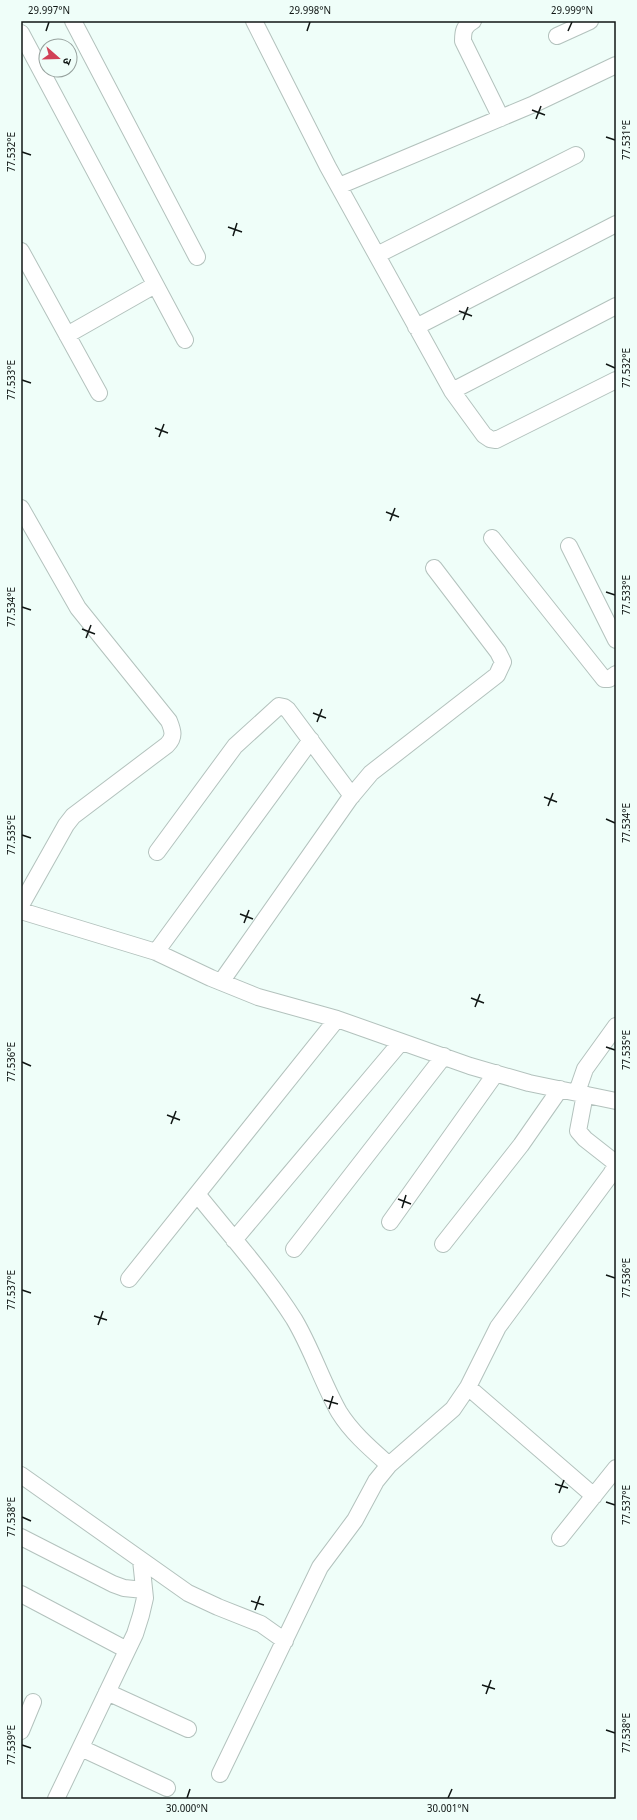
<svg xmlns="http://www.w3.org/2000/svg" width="637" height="1820" font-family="Georgia,'Noto Sans Devanagari',serif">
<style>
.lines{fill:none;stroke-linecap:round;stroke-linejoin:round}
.minor-casing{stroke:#b3c2bd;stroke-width:18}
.minor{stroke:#fff;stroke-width:16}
.ticks{fill:none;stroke:#101614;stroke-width:1.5}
.neatline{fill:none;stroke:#101614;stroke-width:1.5}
.ticks-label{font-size:10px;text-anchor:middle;fill:#101614}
</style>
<rect width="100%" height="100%" fill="#effef9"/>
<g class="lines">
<defs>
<path id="minor" d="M73,21l124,236
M254,21l74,146 124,224 32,44 6,4 6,1 120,-60
M473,21c-9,5 -10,10 -10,20l38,77
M21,33l164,307
M557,36l33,-15
M339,186l195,-82 82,-39
M21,251l78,142
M377,255l199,-100
M416,327l200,-103
M67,335l88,-50
M452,391l164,-85
M21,508l57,100 91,113c4,10 6,16 -2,24l-94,71 -7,9 -45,80
M492,538l112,141h5l7,-5
M569,546l47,94
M157,852l78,-106 44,-40 5,1 4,3 64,86
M21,911l135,41 55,26 47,19 79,22 133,47 59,17 87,18
M156,952l155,-212
M221,982l129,-184 21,-25 126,-98 6,-13 -5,-10 -64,-84
M577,1092l8,-23 31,-43
M197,1194c33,41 69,81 97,125 18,30 28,63 45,93 13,21 32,37 50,53
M390,1222l106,-149
M234,1240l167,-198
M443,1244l78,-99 39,-56
M294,1249l150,-193
M129,1279l208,-260
M468,1387l126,109
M21,1475l167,118 30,14 43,17 24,17
M21,1537l92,47 11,4 20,2
M560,1538l56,-70
M21,1594l106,56
M107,1692l81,37
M21,1731l12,-29
M81,1748l86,40
M220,1774l100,-207 35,-47 21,-39 13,-16 64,-56 15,-22 30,-60 113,-153 4,-7 -2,-6 -28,-22 -7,-8 7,-37
M56,1799l79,-165 6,-19 4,-17 -4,-38"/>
</defs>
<use href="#minor" class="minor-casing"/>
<use href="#minor" class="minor"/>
</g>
<path class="ticks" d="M46,31l3,-9M307,31l3,-9M568,31l4,-9M532,110l13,5M536,119l5,-13M606,137l9,3M22,152l9,3M228,227l14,5M233,236l4,-13M459,311l13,5M463,320l5,-13M606,364l9,4M22,380l9,3M155,428l13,5M159,437l5,-13M386,512l13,5M390,521l5,-13M606,592l9,3M22,607l9,3M82,629l13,5M86,638l5,-13M313,713l13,5M317,722l5,-13M544,797l13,5M548,806l5,-13M606,819l9,4M22,835l9,3M240,914l13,5M244,923l5,-13M471,998l13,5M475,1007l5,-13M606,1047l9,3M22,1062l9,4M167,1115l13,5M171,1124l5,-13M398,1199l13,5M402,1208l4,-13M606,1275l9,3M22,1290l9,3M94,1316l13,4M98,1325l5,-14M324,1400l14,4M329,1409l4,-13M555,1484l13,4M559,1493l5,-13M606,1502l9,3M22,1517l9,4M251,1601l13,4M255,1610l5,-14M482,1685l13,4M486,1694l5,-14M606,1730l9,3M22,1745l9,3M187,1798l3,-9M448,1798l4,-9"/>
<rect width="637" height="1820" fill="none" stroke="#effef9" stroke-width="44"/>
<g transform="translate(58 58) rotate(110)"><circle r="19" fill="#effef9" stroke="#96a19d"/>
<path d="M0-3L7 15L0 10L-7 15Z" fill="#d14056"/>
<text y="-6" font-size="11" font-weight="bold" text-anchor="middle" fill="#101614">उ</text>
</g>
<rect x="22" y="22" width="593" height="1776" class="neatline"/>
<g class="ticks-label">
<text x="49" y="14">29.997°N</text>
<text x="310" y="14">29.998°N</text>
<text x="572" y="14">29.999°N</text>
<text transform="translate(626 140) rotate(-90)" y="4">77.531°E</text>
<text transform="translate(11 152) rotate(-90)" y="4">77.532°E</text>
<text transform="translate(626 368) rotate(-90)" y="4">77.532°E</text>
<text transform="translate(11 380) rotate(-90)" y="4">77.533°E</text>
<text transform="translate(626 595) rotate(-90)" y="4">77.533°E</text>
<text transform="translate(11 607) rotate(-90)" y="4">77.534°E</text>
<text transform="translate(626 823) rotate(-90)" y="4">77.534°E</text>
<text transform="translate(11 835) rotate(-90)" y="4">77.535°E</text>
<text transform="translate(626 1050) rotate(-90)" y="4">77.535°E</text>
<text transform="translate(11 1062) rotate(-90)" y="4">77.536°E</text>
<text transform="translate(626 1278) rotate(-90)" y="4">77.536°E</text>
<text transform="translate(11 1290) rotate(-90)" y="4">77.537°E</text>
<text transform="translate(626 1505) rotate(-90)" y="4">77.537°E</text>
<text transform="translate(11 1517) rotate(-90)" y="4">77.538°E</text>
<text transform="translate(626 1733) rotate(-90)" y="4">77.538°E</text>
<text transform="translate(11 1745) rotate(-90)" y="4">77.539°E</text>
<text x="187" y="1812">30.000°N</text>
<text x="448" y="1812">30.001°N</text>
</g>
</svg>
